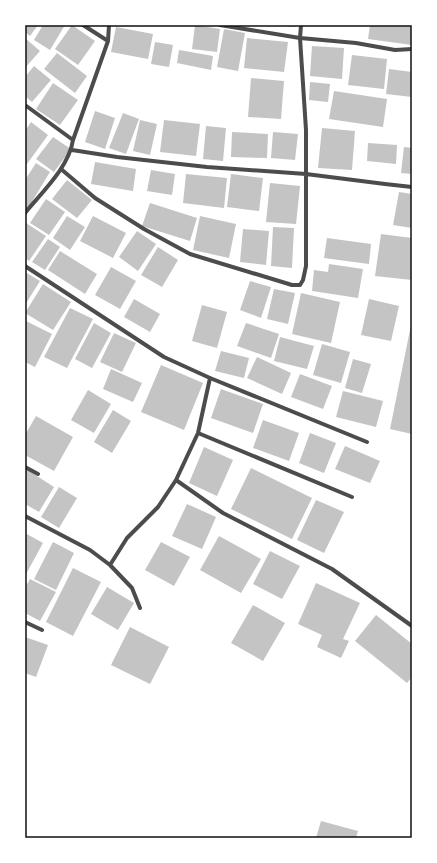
<svg xmlns="http://www.w3.org/2000/svg" width="437" height="863" font-family="'DejaVu Sans',sans-serif">
<style>
.building{fill:#c4c4c4}
.lines{fill:none;stroke-linecap:round;stroke-linejoin:round}
.minor{stroke:#4c4c4c;stroke-width:4}
.neatline{fill:none;stroke:#111;stroke-width:1.5}
</style>
<rect width="100%" height="100%" fill="#fff"/>
<path class="building" d="M25,25h13l-8,11 -5,-4z
M43,25h22l-15,25 -16,-10z
M72,25l23,16 -17,24 -23,-16z
M195,25l25,4 -3,23 -25,-3z
M280,25h16v2l-16,-1z
M370,25h42v20l-44,-6z
M116,27l37,7 -5,25 -37,-7z
M224,29l21,4 -7,38 -21,-4z
M25,38l15,13 -15,17z
M247,38l41,4 -4,30 -40,-4z
M155,42l18,3 -4,22 -18,-3z
M312,46l32,2 -2,31 -32,-3z
M179,50l34,6 -2,14 -34,-7z
M57,53l30,23 -12,17 -31,-24z
M352,55l35,4 -3,30 -36,-4z
M34,66l17,14 -19,22 -7,-6v-19z
M389,69l23,3v25l-26,-3z
M251,78l33,3 -3,38 -33,-2z
M310,82l20,2 -2,18 -19,-2z
M53,83l25,17 -18,25 -24,-16z
M334,91l53,8 -4,28 -54,-8z
M95,111l20,7 -10,31 -20,-7z
M123,113l16,6 -13,35 -17,-6z
M140,120l17,4 -7,31 -17,-4z
M164,120l36,4 -4,32 -36,-4z
M31,122l17,13 -21,29 -2,-1v-32z
M206,126l20,2 -3,33 -20,-2z
M322,128l33,3 -3,39 -34,-2z
M232,132l36,2 -1,24 -36,-1z
M273,132l25,2 -3,26 -24,-2z
M53,137l18,12 -17,23 -18,-13z
M368,143l29,2 -1,19 -29,-3z
M404,147l8,1v26l-11,-1z
M95,162l41,7 -3,22 -42,-7z
M36,163l14,9 -25,41v-33z
M151,170l24,4 -3,21 -25,-4z
M186,174l41,4 -3,30 -41,-5z
M231,174l32,4 -4,33 -32,-4z
M67,180l25,20 -15,18 -25,-19z
M270,183l30,3 -4,38 -30,-2z
M399,192l13,2v34l-19,-3z
M46,199l19,13 -16,23 -19,-12z
M150,203l47,15 -7,23 -48,-15z
M67,216l18,11 -15,23 -17,-12z
M93,216l33,17 -13,25 -33,-17z
M200,216l36,8 -7,34 -36,-8z
M26,223l20,13 -17,25 -4,-3v-33z
M273,227l21,1 -2,40 -21,-2z
M243,229l26,2 -3,34 -26,-3z
M137,231l19,13 -18,27 -19,-14z
M381,234l31,4v42l-37,-4z
M327,238l44,6 -2,20 -45,-6z
M48,239l12,8 -15,23 -13,-8z
M158,247l20,13 -16,27 -21,-12z
M60,251l37,23 -12,20 -37,-24z
M329,264l34,5 -5,29 -46,-7 2,-21 14,2z
M111,267l25,14 -16,28 -25,-14z
M25,272l15,9 -15,24z
M250,281l21,6 -10,31 -21,-8z
M43,284l28,18 -18,28 -28,-17z
M274,289l21,4 -7,31 -21,-5z
M301,293l39,9 -9,41 -39,-9z
M134,299l26,15 -10,18 -26,-15z
M369,299l30,7 -8,35 -30,-6z
M202,305l25,7 -10,36 -25,-7z
M70,308l23,11 -26,49 -23,-11z
M26,321l26,13 -17,33 -10,-5v-39z
M94,323l17,10 -19,35 -17,-9z
M246,323l33,11 -8,24 -34,-12z
M411,325l1,1v108l-22,-5z
M114,333l22,10 -14,29 -22,-10z
M280,337l34,9 -7,23 -33,-8z
M322,344l28,8 -9,31 -28,-8z
M221,351l28,7 -5,20 -29,-7z
M257,357l34,16 -9,21 -35,-16z
M353,359l18,5 -9,29 -17,-5z
M161,365l42,18 -19,47 -43,-18z
M111,369l31,14 -9,19 -30,-13z
M300,374l32,12 -9,23 -32,-12z
M221,389l42,15 -10,29 -42,-15z
M88,390l23,14 -17,29 -23,-13z
M343,391l40,10 -7,26 -40,-10z
M113,410l18,11 -19,32 -18,-11z
M36,416l37,21 -19,34 -29,-16v-20z
M263,420l36,13 -10,28 -36,-13z
M310,433l26,10 -12,30 -25,-10z
M345,446l35,15 -10,22 -35,-14z
M204,447l29,13 -16,36 -28,-13z
M251,468l61,30 -20,41 -61,-30z
M26,469l28,18 -15,25 -14,-8z
M59,487l18,11 -18,30 -18,-11z
M316,500l28,12 -20,41 -27,-13z
M187,504l29,13 -14,32 -30,-13z
M25,533l18,10 -18,33z
M219,536l42,23 -20,34 -41,-23z
M53,542l21,11 -18,37 -22,-11z
M161,542l29,15 -16,29 -29,-16z
M270,551l30,15 -18,33 -29,-15z
M73,568l28,14 -28,54 -27,-14z
M30,579l26,13 -16,29 -15,-8v-25z
M316,583l44,20 -17,36 6,2 -8,17 -24,-11 5,-12 -24,-11z
M107,587l27,16 -16,27 -27,-16z
M253,605l32,18 -22,38 -32,-18z
M376,615l36,29v33l-5,6 -52,-42z
M130,627l39,20 -19,37 -39,-19z
M25,637l23,8 -12,32 -11,-4z
M321,821l37,10 -2,7h-40z"/>
<g class="lines">
<path class="minor" d="M83,25l25,16
M220,25l80,13 56,5 39,7 17,-1
M25,105l48,35
M72,150l45,7 90,10 99,7 79,10 27,3
M61,169l34,29 49,31 46,25 102,31h8l3,-5 3,-14v-136l-6,-92 1,-13
M25,213c17,-21 44,-46 48,-73l35,-99 1,-16
M25,266l139,91 46,21 157,64
M198,433l154,64
M25,467l13,7
M176,480l47,33 109,56 80,57
M25,516l65,34 20,15 22,23 8,20
M110,565l17,-27 31,-31 18,-27 22,-47 12,-55
M25,622l17,8"/>
</g>
<rect width="437" height="863" fill="none" stroke="#ffffff" stroke-width="52"/>
<rect x="26" y="26" width="385" height="811" class="neatline"/>
</svg>
